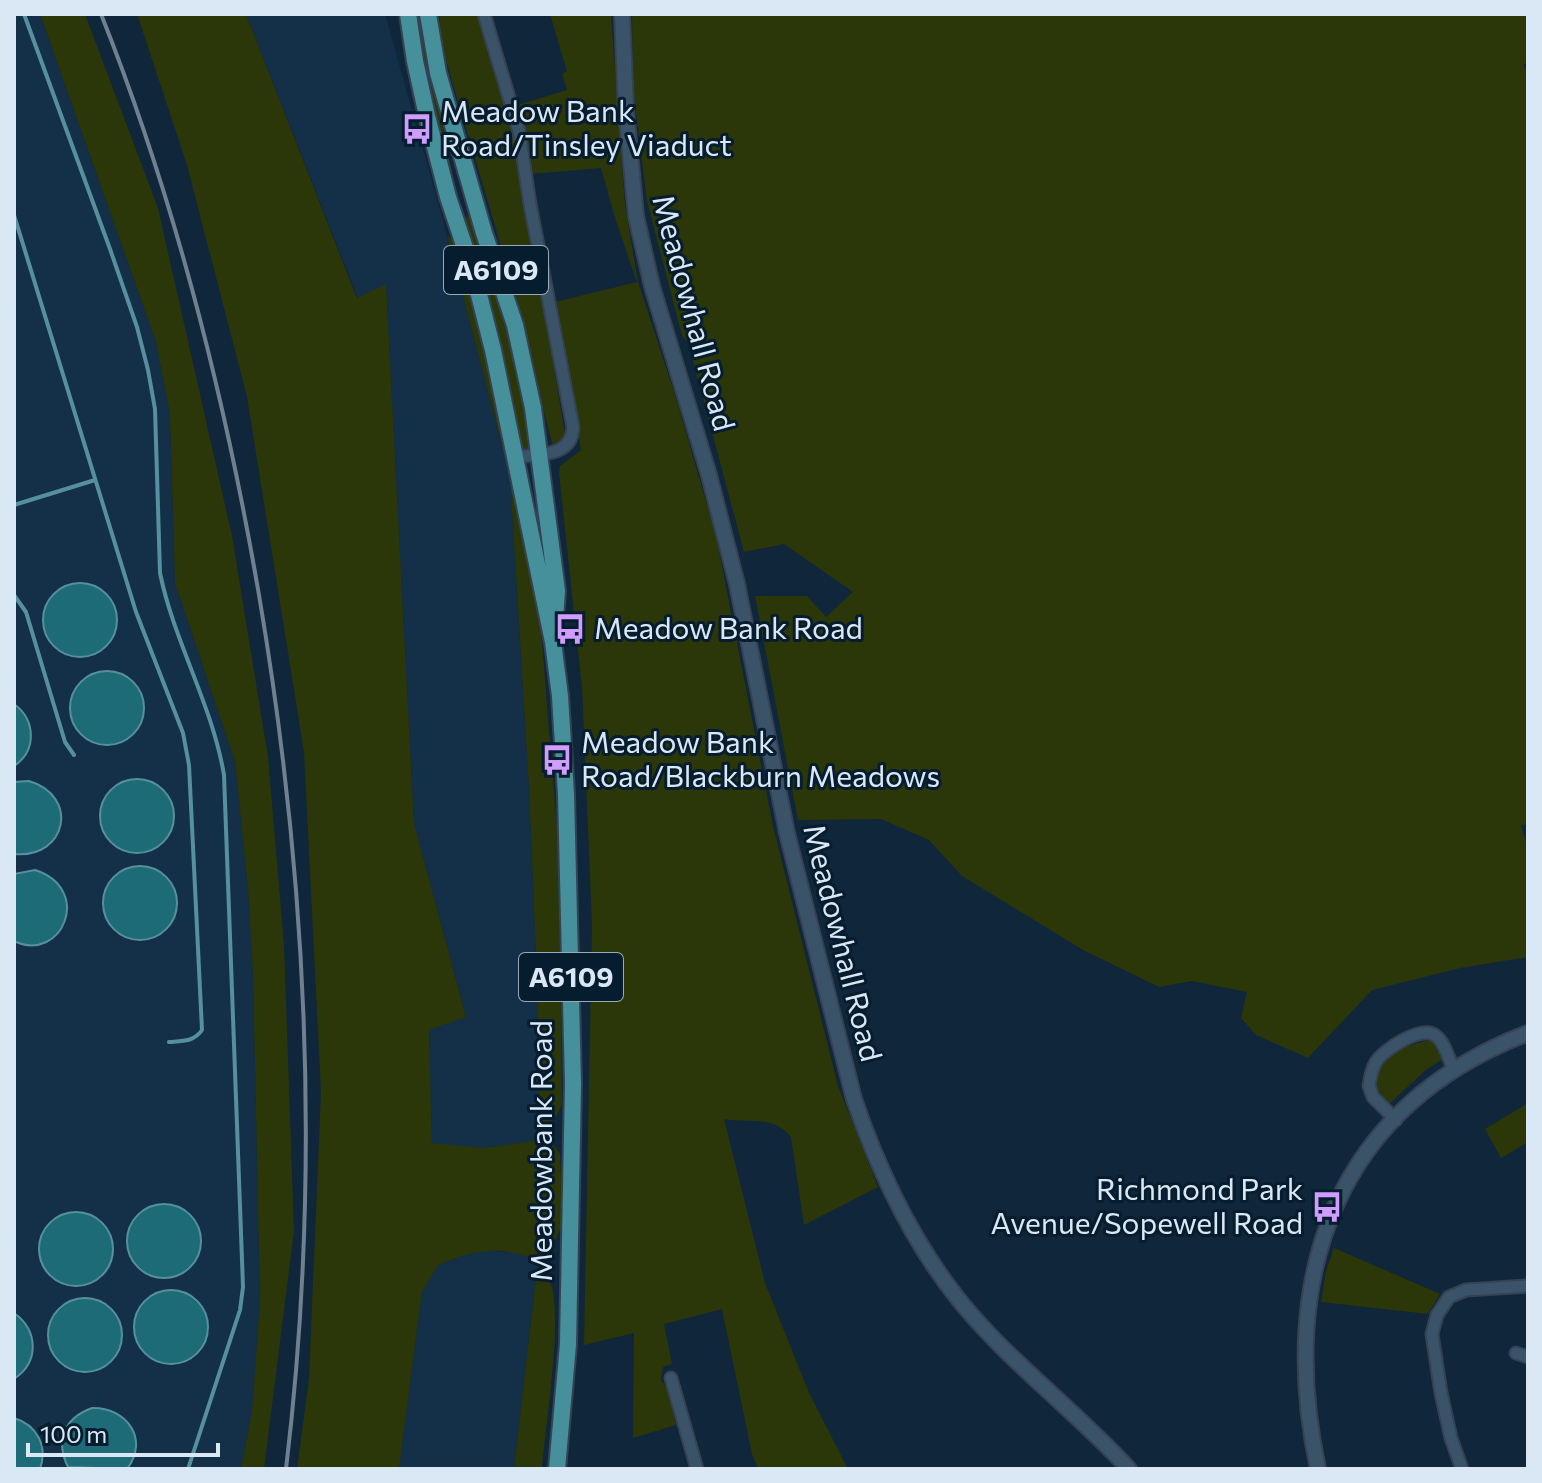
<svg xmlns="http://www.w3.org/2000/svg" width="1542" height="1483" font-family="Commissioner,sans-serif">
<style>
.built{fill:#143048}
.green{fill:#2b3708}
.water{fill:#1d6b77;stroke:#56909c;stroke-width:2}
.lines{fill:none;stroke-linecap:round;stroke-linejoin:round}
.stream{stroke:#56909c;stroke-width:4}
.minor-casing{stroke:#344253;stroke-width:15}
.tertiary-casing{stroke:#344253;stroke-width:18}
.primary-casing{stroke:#344253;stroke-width:20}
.minor{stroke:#3b5369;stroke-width:11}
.tertiary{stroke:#3b5369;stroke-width:14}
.primary{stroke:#45909b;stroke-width:16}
.rail{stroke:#6f8191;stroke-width:4}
.labels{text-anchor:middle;stroke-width:6;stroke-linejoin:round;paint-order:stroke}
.shield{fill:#061c2f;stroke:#9aaab9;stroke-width:2}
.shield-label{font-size:28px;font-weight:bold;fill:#dae7f4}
.poi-label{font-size:30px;fill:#dae7f4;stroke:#061c2f;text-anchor:start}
.street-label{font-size:30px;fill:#dae7f4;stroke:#061c2f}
</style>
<rect width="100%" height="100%" fill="#10263a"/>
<path class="built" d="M14,14h26l116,328 14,73 5,168 60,179 13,127 5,87 7,325 -8,110 -11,58h-227z
M246,14h139l62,221 63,241 19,312 8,191 2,161 -56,8 -51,-4 -3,-114 37,-14 -52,-193 -28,-538 -28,13z
M477,1250l42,3 19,5 -24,211h-115l23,-177 16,-27z"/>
<path class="green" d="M40,14h45l73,194 74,328 36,221 16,188 10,286 -30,238h-23l11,-58 8,-110 -7,-325 -5,-87 -13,-127 -60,-179 -5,-168 -14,-73z
M137,14h109l111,284 29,-14 28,539 52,194 -37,13 3,113 51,5 56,-8 14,4 7,10 3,69 -14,31 -2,24c20,18 -3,159 -5,191h-28l24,-210c-43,-13 -59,-10 -100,6l-16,27 -23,177h-102l12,-90 12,-287 -17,-340 -57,-355 -60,-232z
M417,14h6l11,70 21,103 -26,-92z
M439,14h41l30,94 56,332 -13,6 -57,-217 -54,-182z
M550,14h61l14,191 13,77 38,116 40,138 57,290 65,260 40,101 -74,38 -13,-88c-18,-23 -42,-13 -67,-18l41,164 44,110 39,76h-90l-6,-15 -30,-145 -58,15 8,40 -9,3 -2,13 6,8 9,37 -43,13 1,-105 -50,12 8,-421 -10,-237 -23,-214 1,-7 21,-16 -26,-148 82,-20 -21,-61 -15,-53 -70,6 -13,-69 49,-15 -5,-16 5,-3z
M632,14h896v48l-5,3 5,9v750l-7,1 7,24v108l-68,11 -88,22 -64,68 -52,-23 -15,-17 6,-26 -55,-11 -33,6 -76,-37 -121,-74 -33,-36 -48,-21 -83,1 -43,-224h52l19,21 27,-25 -69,-48 -40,8 -56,-210 -6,-6 -35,-135 -14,-113z
M472,214c23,77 48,154 59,234l-9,1 -2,-6c-13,-77 -31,-151 -56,-225z
M447,235l7,7 8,19 25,92 53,265 19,235 3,250c-4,13 -9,21 -23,21l-2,-145 -8,-191 -19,-312z
M1432,1040l10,20 -15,9 -39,36 -12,-17c2,-32 28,-44 56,-48z
M1528,1103v39l-27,16 -16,-29z
M1334,1248l106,46 -12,20 -107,-12 5,-31z"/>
<path class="water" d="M43 620a37 37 0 1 1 74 0a37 37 0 1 1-74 0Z
M70 708a37 37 0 1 1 74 0a37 37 0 1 1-74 0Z
M14,704c22,16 23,47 0,62z
M100 816a37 37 0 1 1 74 0a37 37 0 1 1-74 0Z
M29,781c51,15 38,78 -15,73v-72z
M103 903a37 37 0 1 1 74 0a37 37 0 1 1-74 0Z
M35,870c59,19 27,94 -21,71v-67z
M127 1241a37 37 0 1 1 74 0a37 37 0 1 1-74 0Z
M39 1249a37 37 0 1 1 74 0a37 37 0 1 1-74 0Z
M134 1327a37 37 0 1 1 74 0a37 37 0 1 1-74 0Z
M48 1335a37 37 0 1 1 74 0a37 37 0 1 1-74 0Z
M14,1313c24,17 26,49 0,66z
M92,1408c34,-1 58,31 35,61l-59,-2c-13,-26 -4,-49 24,-59z
M14,1418c23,7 34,28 26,51h-26z"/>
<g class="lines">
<path class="stream" d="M24,14l86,235 27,78 11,43 7,39 5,164c14,69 52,131 64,202l19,512 -3,23 -52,159
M14,215l122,397 47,121 6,32 13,265c-8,12 -20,11 -33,12
M14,505l81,-25
M14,595l12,17 39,130 9,13"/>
<defs>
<path id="minor" d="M484,14l35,117 11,73 43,223c-1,31 -35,27 -59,30
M1396,1120l-23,-23 -4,-11c1,-8 3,-17 7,-24 8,-13 47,-38 60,-26 9,7 13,24 18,34
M1516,1353l12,4
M671,1378l26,91
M1462,1469l-11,-31 -10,-45 -9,-59 5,-19 12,-18 17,-7 62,-4"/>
<path id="tertiary" d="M622,14l4,96 10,106 16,70 57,189 28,109 50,249 67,266c25,73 57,141 105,201 50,62 116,110 170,169
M1318,1469c-41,-192 17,-362 210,-436"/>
<path id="primary" d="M408,14l7,47 12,55 21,81 26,78 19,75 60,292 7,54 6,98 7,290 -5,260 -11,125
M428,14l10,59 46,160 31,92 18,83 24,183 -2,29"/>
</defs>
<use href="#minor" class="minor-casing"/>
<use href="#tertiary" class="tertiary-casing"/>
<use href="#primary" class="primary-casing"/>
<use href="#minor" class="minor"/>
<use href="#tertiary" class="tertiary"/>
<use href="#primary" class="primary"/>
<path class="rail" d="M101,14c74,186 124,383 158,581 49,289 62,583 27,874"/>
</g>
<defs>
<symbol id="bus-bare" viewBox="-9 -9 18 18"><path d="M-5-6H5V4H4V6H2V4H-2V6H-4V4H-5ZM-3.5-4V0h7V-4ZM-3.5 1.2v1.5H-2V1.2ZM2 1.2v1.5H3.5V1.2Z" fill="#d09dff" stroke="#061c2f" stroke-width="2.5" paint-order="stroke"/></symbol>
</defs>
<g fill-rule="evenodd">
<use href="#bus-bare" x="395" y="107" width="44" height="44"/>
<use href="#bus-bare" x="548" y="607" width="44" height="44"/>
<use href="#bus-bare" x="535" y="738" width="44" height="44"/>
<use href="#bus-bare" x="1305" y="1185" width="44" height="44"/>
</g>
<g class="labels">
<g class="shield">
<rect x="444" y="246" width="104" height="48" rx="6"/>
<rect x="519" y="953" width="104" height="48" rx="6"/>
</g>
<g class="shield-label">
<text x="496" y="280">A6109</text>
<text x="571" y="987">A6109</text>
</g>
<g class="poi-label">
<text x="441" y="122">Meadow Bank<tspan x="441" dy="34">Road/Tinsley Viaduct</tspan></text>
<text x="594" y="639">Meadow Bank Road</text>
<text x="581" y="753">Meadow Bank<tspan x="581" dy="34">Road/Blackburn Meadows</tspan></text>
<text x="1303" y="1200" text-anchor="end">Richmond Park<tspan x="1303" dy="34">Avenue/Sopewell Road</tspan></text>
</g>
<g class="street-label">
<text transform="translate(693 313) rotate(75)" y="10">Meadowhall Road</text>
<text transform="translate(842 943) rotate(76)" y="10">Meadowhall Road</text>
<text transform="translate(542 1151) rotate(-90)" y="10">Meadowbank Road</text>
</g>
</g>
<rect width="1542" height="1483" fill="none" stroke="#dae7f4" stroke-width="32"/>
<path d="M28 1443v12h190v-12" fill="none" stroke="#dae7f4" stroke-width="4"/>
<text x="40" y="1443" font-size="24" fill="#dae7f4" stroke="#061c2f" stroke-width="6" paint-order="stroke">100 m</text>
</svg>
